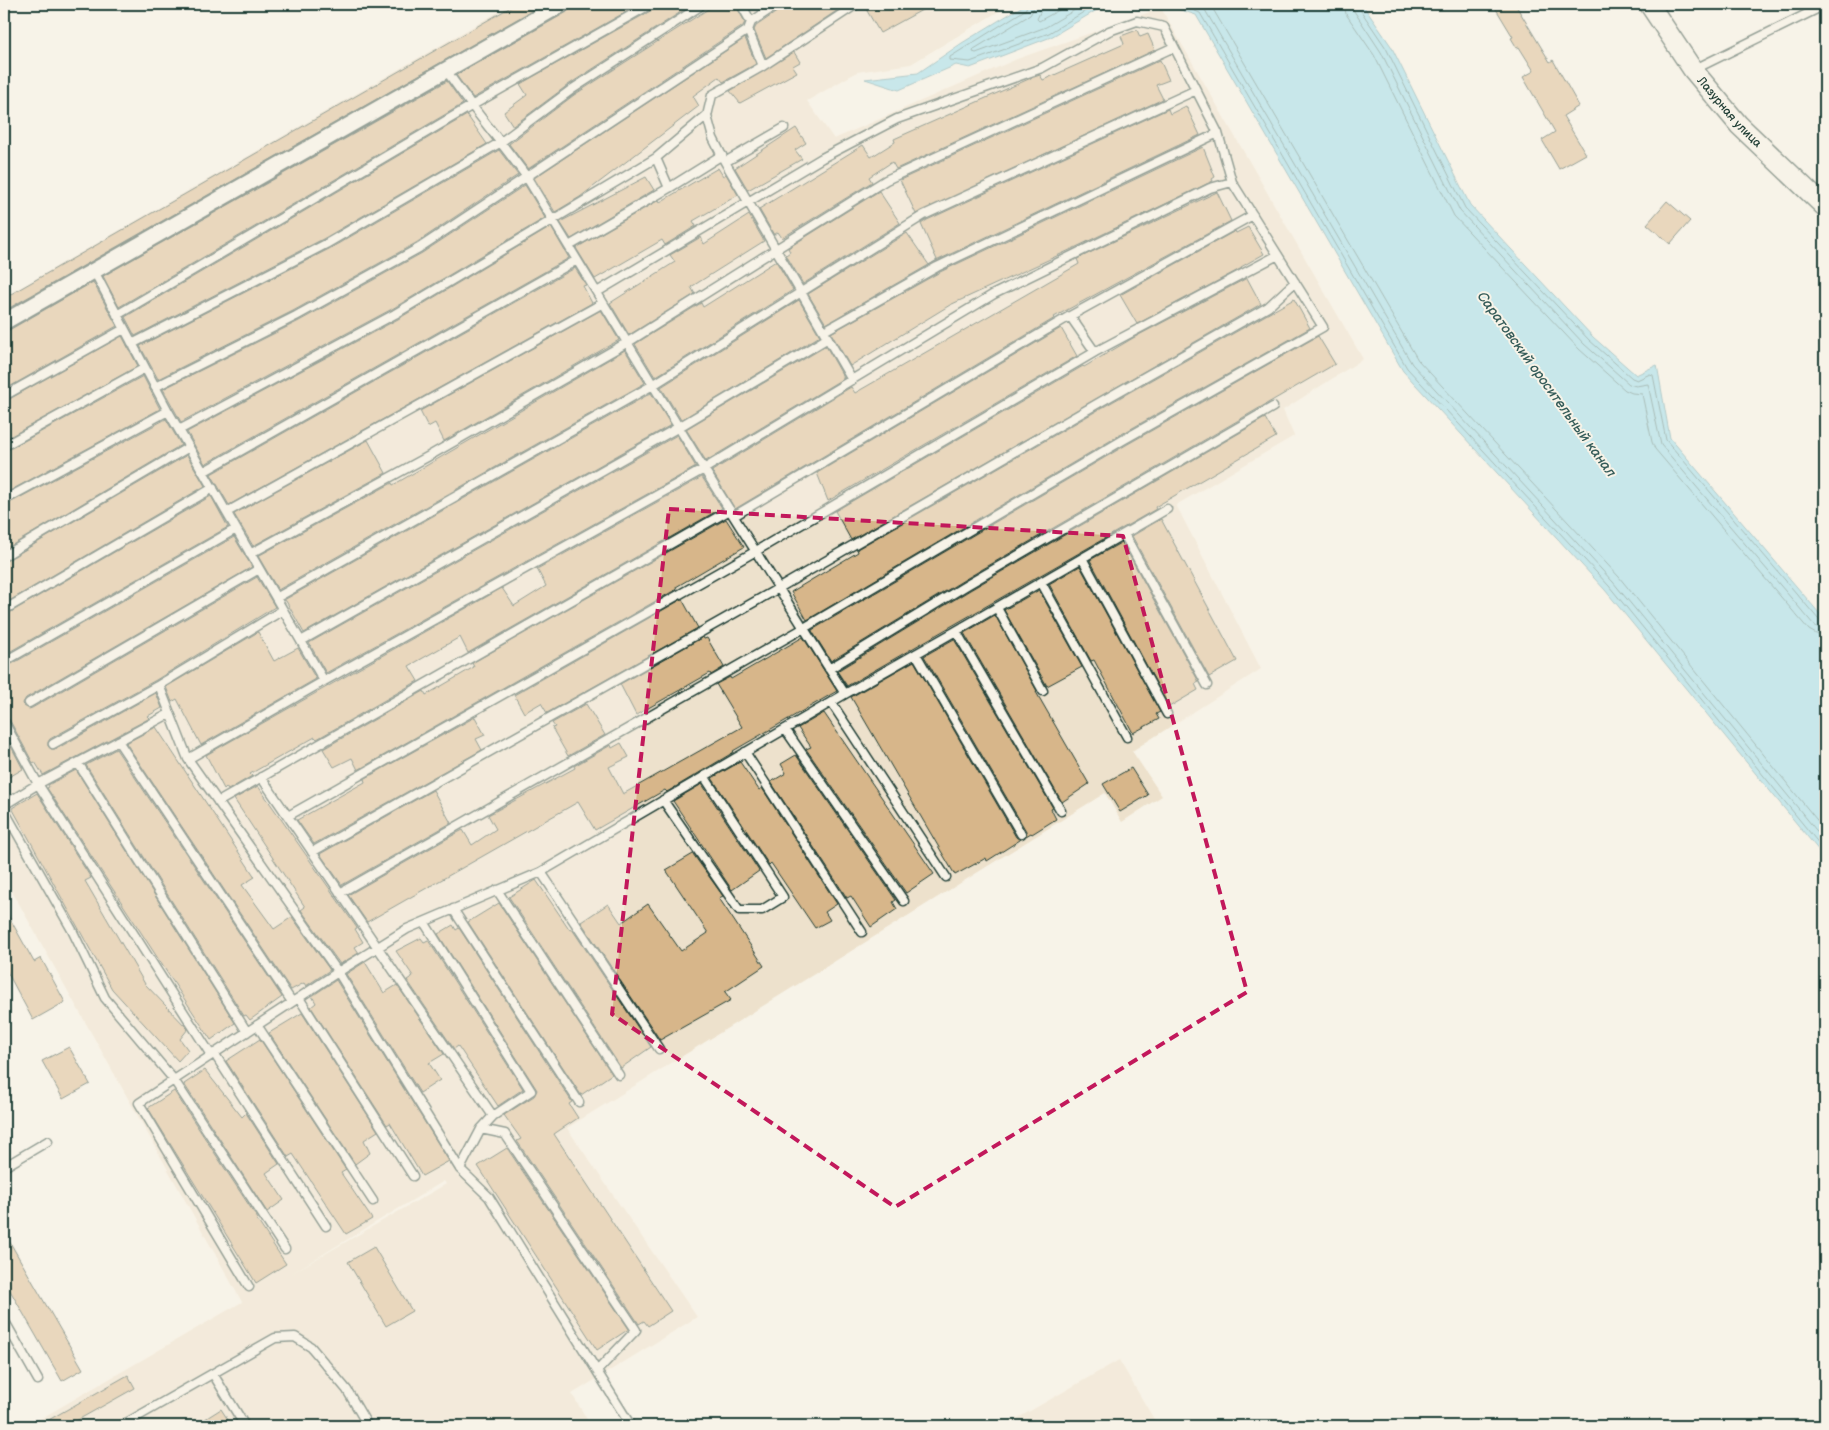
<svg xmlns="http://www.w3.org/2000/svg" width="1829" height="1430" font-family="'Balsamiq Sans',sans-serif">
<style>
.built{fill:#ede1cc;fill-rule:evenodd}
.water{fill:#8edaee;stroke:#629ba4}
.lines{fill:none;stroke-linecap:round;stroke-linejoin:round}
.shore{stroke:#4b7c7e;stroke-width:1}
.building{fill:#d7b68a;stroke:#1f3d34}
.service-casing{stroke:#1f3d34;stroke-width:11}
.minor-casing{stroke:#1f3d34;stroke-width:19}
.tertiary-casing{stroke:#1f3d34;stroke-width:22}
.service{stroke:#f7f3e8;stroke-width:8}
.minor{stroke:#f7f3e8;stroke-width:15}
.tertiary{stroke:#f7f3e8;stroke-width:19}
.marked{fill:none;stroke:#c2185b;stroke-width:4;stroke-dasharray:10 6;stroke-linejoin:round}
.labels{text-anchor:middle;stroke-width:4;stroke-linejoin:round;paint-order:stroke}
.street-label{font-size:12px;fill:#1f3d34;stroke:#f7f3e8}
.water-label{font-size:14px;font-style:italic;fill:#355c59;stroke:#f7f3e8}
</style>
<rect width="100%" height="100%" fill="#f7f3e8"/>
<filter id="ink" filterUnits="userSpaceOnUse"><feTurbulence type="fractalNoise" baseFrequency=".02" numOctaves="2"/><feDisplacementMap in="SourceGraphic" scale="10" xChannelSelector="R" yChannelSelector="G"/><feConvolveMatrix kernelMatrix="1 2 1 2 8 2 1 2 1" color-interpolation-filters="sRGB"/></filter>
<g filter="url(#ink)">
<path class="built" d="M512,4h499l-100,60 -54,8 -50,29 27,38 183,-80 144,-51 202,351 -80,51 11,26 -118,69 85,164 -129,82 30,45 -40,26 -17,-29 -538,335 130,189 -125,77 19,32h-563l214,-124 -238,-425v-580zM444,1181l2,3 -154,89z
M1119,1360l39,66h-154z"/>
<path class="water" d="M1026,4h81l-56,33 -81,31 -14,-3 -57,25 -34,-11 53,-6 44,-30z
M1163,4h199l29,42 79,159 123,132 43,38 21,-10 13,73 155,182v238l-220,-268 -202,-219 -207,-356z"/>
<g class="lines">
<path class="shore" d="M1028,4l-3,6 -75,47v3l20,2 79,-29 48,-29
M1034,4l-1,6 -3,5 -56,34 -1,3 3,1 70,-26 39,-23
M1041,4v6l-4,9 2,2 31,-17
M1178,4l22,9 207,355 202,218 216,265
M1197,4l8,6 207,354 201,218 212,259
M1210,4l208,356 201,217 206,253
M1344,4l2,10 28,41 80,161 125,133 46,41 7,3 10,1 10,48 3,7 154,181 9,5 7,1
M1352,4l2,7 27,41 79,159 124,133 45,40 7,2 12,-2 13,61 153,180 5,3 6,1
M1358,4l1,4 27,40 79,160 124,132 43,38 5,2 13,-6 3,1 13,65 153,180 6,3"/>
</g>
<path class="building" d="M516,4h28l-540,307v-13z
M571,4h69l-167,94 -17,-23 111,-63 3,-4z
M657,4h27l3,4 -119,77 -55,41 -9,-14 23,-17 -7,-11 134,-75z
M716,4h19l10,18 -2,4 -215,143 -19,-25 65,-49z
M784,4h63l-81,54 -12,-28 2,-4 25,-17z
M863,4h70l-53,29z
M1493,4h22l35,58 3,-2 26,46 -16,10 23,38 -27,15 -17,-29 13,-8 -32,-55 11,-6 -15,-24 -2,1 -6,-10 2,-1z
M1137,30l3,7 8,-3 7,16 -259,119 -4,-7 -23,15 3,5 -90,56 -4,-6 -4,3 -15,-26 104,-64 8,12 24,-15 -1,-3 137,-61 9,-3 3,5 81,-36 -3,-8z
M745,38l11,26 -33,18 -4,-5 -26,19 6,10 -119,91 -25,15 -21,-34z
M794,52l6,10 -7,4 4,6 -57,31 -10,-12z
M1160,60l9,20 -13,5 7,14 -247,115 -16,-34z
M447,81l16,23 -344,203 -16,-31z
M1186,106l14,29 -2,1 -264,126 -108,62 -18,-30 99,-61 22,32 8,-5 -16,-36 6,-4 241,-111 2,5z
M467,115l20,29 -164,95 -188,97 -10,-19z
M796,128l10,15 -11,7 7,9 -54,31 -13,-22z
M1203,147l12,30 -3,2 1,2 -141,68 -122,56 -100,61 -19,-33 109,-61z
M499,150l19,25 -102,68 -123,68 -135,68 -18,-33 189,-97z
M718,168l5,8 3,-2 12,21 -45,26 3,5 -31,19 -3,-5 -67,39 -19,-31 83,-48 1,2z
M646,177l8,13 -83,49 -11,-17z
M525,185l20,33 -153,91 -211,113 -18,-33 136,-68 123,-68z
M879,191l21,32 -97,61 -17,-29 4,-3 -2,-4z
M1217,192l14,29 -177,96 1,1 -320,191 -23,-38 139,-84 4,6 224,-129 -2,-5z
M1667,201l23,20 -20,23 -23,-20z
M749,215l15,26 -73,46 4,7 -66,41 -19,-32 65,-41 -5,-7 31,-18 3,7z
M551,227l18,31 -364,206 -18,-32 211,-113z
M1248,227l16,27 -23,13 1,1 -105,56 -17,-29 115,-64 1,2z
M776,261l17,29 -138,87 -20,-33 66,-41 2,4z
M575,268l11,17 -3,1 9,17 -363,202 -18,-31z
M1247,278l14,26 -410,236 -16,-29 248,-145 1,1 49,-29z
M93,282l24,44 -113,64v-59l5,-1z
M1294,299l16,29 -190,107 -313,185 -16,-28 67,-40 -1,-3 248,-143z
M799,300l21,36 -139,84 -20,-33z
M601,310l18,30 -175,101 -9,-18 -7,4 -8,-16z
M1061,328l16,28 -249,145 -11,-28z
M122,336l16,30 -134,74v-38z
M1318,336l17,28 -371,216 -133,81 -19,-30v-1l314,-185z
M826,346l18,32 -138,83 -20,-32z
M625,350l20,33 -367,207 -20,-34 134,-73 1,2z
M143,376l17,33 -156,85v-42z
M651,393l20,32 -367,208 -18,-32 -2,-1z
M1265,418l11,19 -121,70 1,2 -309,177 -10,-15 133,-81z
M166,419l15,26 -177,105v-44z
M677,435l19,32 -370,206 -17,-30z
M368,440l18,33 -133,73 -19,-32z
M187,455l18,31 -201,118v-42z
M702,477l20,31 -254,145 -8,-16 -51,29 9,15 -101,58 -2,-2 -65,37 2,2 -24,14 -2,-3 -2,2 -18,-34 296,-167 12,18 32,-20 -9,-17z
M211,496l17,31 -224,128v-39z
M726,519l18,28 -68,40 1,2 -319,181 -6,-12 -18,9 -11,-18 101,-58 2,4 48,-28 -2,-4z
M1161,519l76,142 -28,16 -77,-141z
M234,537l18,30 -226,131 -3,5 1,3 5,3 3,-1 225,-131 18,30 -119,73 -106,59 -2,3v4l3,3h5l100,-56 6,15 -14,8 2,2 -107,57 -8,-13 -2,1 -24,-44 -5,-3v-51h6z
M1122,542l77,140 -4,2 3,6 -29,17 -79,-147z
M1080,566l80,146 -4,2 3,5 -26,14 -39,-73 -3,1 -42,-77z
M1039,590l43,77 -35,19 -43,-76z
M682,599l16,29 -151,85 -6,-10 -17,10 -10,-18z
M995,615l42,76 -1,1 53,92 -27,18 -98,-169z
M258,632l16,29 24,-13 18,31 -115,66 -24,-46 -5,3 -6,-15z
M703,637l1,2 3,-1 17,29 -13,8 -1,-2 -74,42 -16,-31z
M803,637l34,54 -104,60 1,1 -67,40 -2,-2 -70,40 -17,-28 -211,120 -19,-27 109,-62 6,-3 9,15 24,-16 -8,-14 87,-47 -1,-2 37,-21 1,3 9,-5 8,14 -20,10 14,27 119,-67 -26,-43 14,-7 1,2z
M954,639l99,169 -2,1 5,10 -24,15 -1,-1 -5,3v-5l-102,-175z
M914,661l102,176 4,3 -33,21 -1,-3 -31,17 -104,-178z
M586,704l19,31 -37,21 -16,-28 3,-1 -3,-4z
M824,713l110,161 -28,19 -100,-144 5,-2 -13,-19z
M475,717l10,18 -9,4 6,11 -168,94 -17,-24 68,-38 -1,-3z
M156,727l99,150 -13,8 32,44 18,-12 38,53 -24,16 -2,-3 -13,7 -165,-247z
M4,733l19,36 -19,11z
M116,749l166,248 -32,23 -4,-5 -2,1 -158,-251z
M796,755l100,145 -3,2 4,7 -26,18 -20,-31 -4,2 -76,-116 15,-9 -5,-9z
M740,762l19,28 3,-2 75,116 -12,8 5,8 -15,8 -44,-65 -2,2 -57,-87z
M1131,768l17,27 -28,17 -17,-28z
M76,770l159,253 -24,17 -164,-252 2,-1 -1,-2z
M702,784l57,87 -27,19 -59,-89z
M258,786l99,142 -2,1 8,13 -8,5 4,6 -19,11 -39,-54 4,-3 -71,-108z
M433,790l18,33 -109,62 -22,-31z
M37,793l54,85 -6,3 60,103 43,45 -8,10 8,11 -10,11 -66,-72 -100,-181z
M693,854l30,42 -4,2 45,68 -39,26 6,8 -71,40 -79,-118 27,-18 13,19 27,-19 33,47 27,-18 -42,-63z
M536,880l34,50 2,-1 79,118 -30,21 -112,-171z
M499,903l113,171 -31,21 -113,-173z
M4,908l30,54 7,-4 24,44 -32,18 -29,-54z
M453,925l3,5 3,-2 113,174 -3,2 9,14 -24,16 117,177 -23,15 -4,-5 -5,3 -122,-183 4,-2 -17,-24 30,-19 3,-6 -99,-156z
M421,938l3,4 4,-2 95,149 -25,17 -40,-60 -4,3 -47,-69 6,-4 -17,-25z
M365,962l19,31 13,-8 47,69 -15,9 11,17 -20,13 -74,-119z
M336,980l113,181 -27,15 -32,-53 -3,2 -76,-118 5,-4 -4,-7z
M302,1013l76,118 -14,9 6,13 -15,11 -86,-131z
M260,1039l86,131 -5,3 31,46 -26,15 -53,-80 -5,3 -62,-96z
M69,1047l21,37 -27,15 -21,-38z
M205,1070l37,47 4,-4 33,51 -13,9 18,27 -17,12 -83,-128z
M174,1091l84,128 -1,1 29,44 -30,19 -108,-175z
M507,1148l122,181 -32,21 -119,-184z
M4,1232l79,137 -21,12 -58,-101z
M374,1247l38,64 -26,15 -38,-64z
M128,1375l7,13 -68,38h-29z
M221,1409l11,17h-38z"/>
<g class="lines">
<defs>
<path id="service" d="M741,4l10,18 -3,8 15,36 -51,29 -5,21 6,22 12,24 127,218
M751,22l27,-18
M763,66l94,-62
M446,70c25,37 54,70 80,106l178,293 141,225
M1693,70l132,-65
M707,115l-51,43 13,30 53,-33
M725,162l59,-34
M569,246l100,-58
M94,271l74,140 156,270
M117,315l354,-209 180,-102
M1070,316l25,36
M824,331l113,-64 281,-134
M132,344l194,-100 175,-102 70,-52 128,-83v-3
M155,387l141,-71 123,-68 329,-218
M4,396l120,-67
M179,430l216,-116 261,-156
M4,446l141,-78
M203,472l374,-212
M4,500l164,-89
M227,512l376,-209
M734,516l336,-200 183,-101
M1124,534l83,151
M250,554l179,-98 199,-114 258,-162 288,-133
M4,556l185,-109
M1082,558l85,156
M1041,582l86,155
M276,598l377,-213 271,-170 272,-125
M997,608l46,83
M4,610l209,-122
M956,631l211,-122
M301,641l378,-214 149,-89
M916,654l105,180
M7,660l229,-131
M829,669l138,-84 306,-178
M159,685l124,-75
M831,702l115,175
M29,703l230,-134
M4,722l34,62 173,271
M785,729l119,172
M118,741l174,261
M53,744l106,-59 29,74 150,213 -199,131 110,184
M745,752l117,180
M188,759l136,-78 380,-212 290,-175 216,-106 22,-6
M78,763l169,269
M261,777l232,339 -12,13 -21,40
M663,800l76,110h23l21,-13 -79,-121
M218,802l512,-292
M4,805l34,-21 131,-70
M4,810l68,120 33,68 69,82 111,169
M288,816l468,-265 339,-199 183,-97
M312,852l467,-264 323,-187 166,-94 27,-25
M541,872l118,177
M497,890l122,185
M340,893l464,-265 319,-188 200,-113 -91,-145 -14,-49 -54,-106 -27,-6 -28,10 -67,37 -145,51 -75,39 -225,134
M453,909l126,193
M424,922l107,169 -38,25
M299,998l114,178
M257,1025l116,176
M214,1053l112,173
M481,1129l24,5 131,196 -39,41
M4,1167l44,-26
M4,1320l34,60
M213,1374l32,52
M121,1426l154,-88 20,-1 16,10 36,43 21,36
M631,1426l-142,-229 -29,-28 -122,-197 69,-43 134,-57 304,-178 111,-63 105,180"/>
<path id="minor" d="M4,322l558,-318"/>
<g id="tertiary">
<path id="s1" d="M1649,4l44,66 46,55 86,82"/>
</g>
</defs>
<use href="#service" class="service-casing"/>
<use href="#minor" class="minor-casing"/>
<use href="#tertiary" class="tertiary-casing"/>
<use href="#service" class="service"/>
<use href="#minor" class="minor"/>
<use href="#tertiary" class="tertiary"/>
</g>
</g>
<path d="M0 0H1829V1430H0ZM669,509l454,27 124,456 -352,215 -283,-193z" fill="#f7f3e8" fill-opacity=".55" fill-rule="evenodd"/>
<path class="marked" d="M669,509l454,27 124,456 -352,215 -283,-193z"/>
<g class="labels">
<g class="street-label">
<text dy="4" stroke="none"><textPath href="#s1" startOffset="135">Лазурная улица</textPath></text>
</g>
<g class="water-label">
<text transform="translate(1547 384) rotate(54)" y="5">Саратовский оросительный канал</text>
</g>
</g>
<rect width="1829" height="1430" fill="none" stroke="#f7f3e8" stroke-width="20"/>
<rect x="10" y="10" width="1809" height="1410" fill="none" stroke="#1f3d34" stroke-width="2" filter="url(#ink)"/>
</svg>
